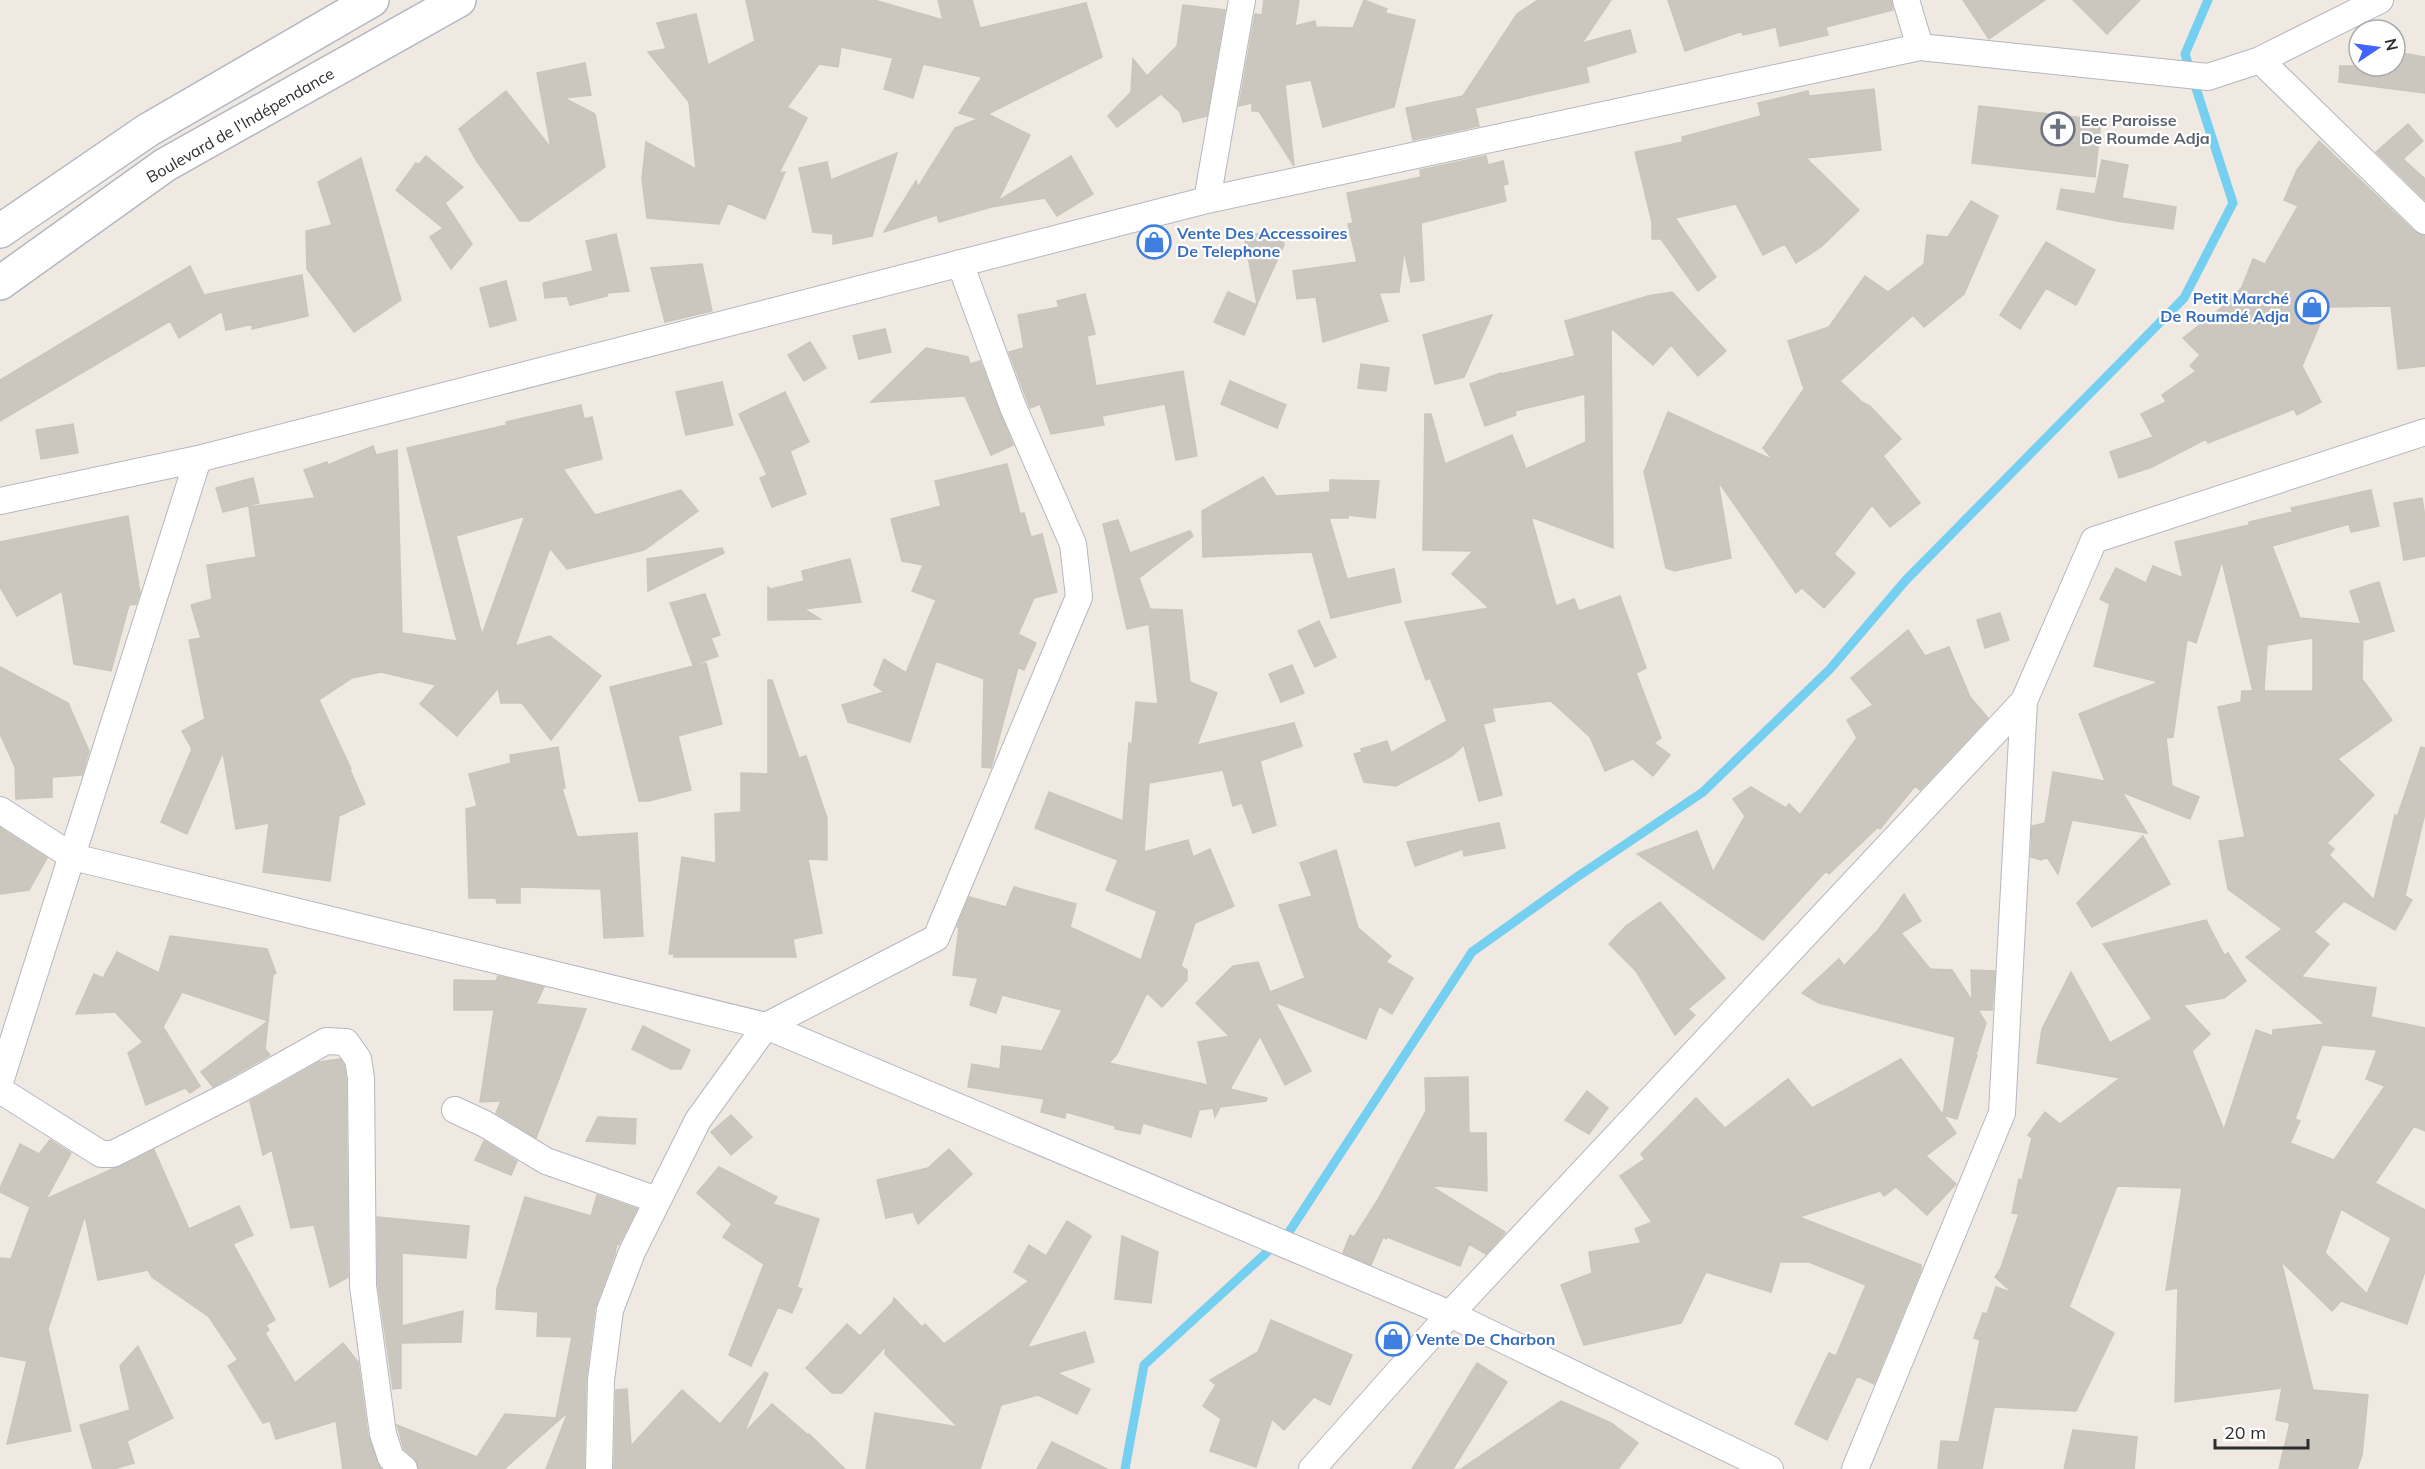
<svg xmlns="http://www.w3.org/2000/svg" width="2425" height="1469" font-family="Mulish,sans-serif">
<style>
.lines{fill:none;stroke-linecap:round;stroke-linejoin:round}
.stream{stroke:#75cff0;stroke-width:9}
.building{fill:#cbc7bf;stroke:#cbc5ba;stroke-width:1.5;fill-rule:evenodd}
.minor-casing{stroke:#b4b7c1;stroke-width:28}
.secondary-casing{stroke:#b4b7c1;stroke-width:36}
.minor{stroke:#fff;stroke-width:26}
.secondary{stroke:#fff;stroke-width:33}
.labels{text-anchor:middle;stroke-width:4.5;stroke-linejoin:round;paint-order:stroke}
.worship-label{font-size:16px;font-weight:bold;fill:#5b616d;stroke:#fff;text-anchor:start}
.street-label{font-size:16px;fill:#2e2e2e;stroke:#fff}
.shop-label{font-size:16px;font-weight:bold;fill:#366cbe;stroke:#fff;text-anchor:start}
</style>
<rect width="100%" height="100%" fill="#efe9e1"/>
<g class="lines">
<path class="stream" d="M1125,1469l19,-104 145,-133 183,-280 102,-73 129,-87 127,-123 76,-89 278,-282 49,-95 -48,-149 23,-54"/>
</g>
<path class="building" d="M746,0h128l69,20 -5,-20h34l8,28 106,-25 16,54 -118,59 4,-2 42,21 -32,66 73,-45 22,38 -36,22 -12,-18 -54,9 -52,15 -2,-7 -53,17 32,-51 2,6 37,-59 23,-9 -19,-6 23,-36 -59,-13 -10,34 -29,-9 9,-31 -52,-11 -3,20 -19,-3 -32,43 20,11 -28,55 6,-1 -20,47 -37,-16 -9,21 -72,-6 -5,-39 4,-37 50,27 -7,-67 -41,-50 18,-3 -9,-26 39,-9 12,51 47,-24z
M1264,0h35l-4,26 20,-5 1,6 37,1 11,-28 23,9 -2,4 30,7 -21,87 -71,20 -12,-47 -26,5 9,81 -35,-55h-7v-8l-13,3 16,-92 7,1z
M1538,0h73l-29,43 48,-13 6,22 -50,15 3,15 -114,26 4,18 -66,14 -7,-32 57,-12 54,-82z
M1668,0h223l2,10 -67,17 2,8 -48,11 -4,-19 -33,8 -1,-4 -57,20z
M1963,0h82l-56,39z
M2073,0h67l-33,34z
M1183,5l42,5 -18,106 -24,6 -3,-10 -19,-18 -44,33 -9,-11 23,-24 2,-33 14,17 30,-30z
M2395,52l30,5v36l-86,-11 1,-16h55z
M585,63l6,32 -27,3 31,16 10,53 -76,54h-9l-44,-61 -17,-31 47,-38 45,57 -14,-75z
M1874,89l7,61 -75,8 53,52 -38,37 -25,16 -11,-19 -22,11 -27,-51 -61,14 41,59 -18,14 -37,-52h-9v-17l-17,-70 48,-10 -1,-5 79,-21 -3,-13 50,-12 1,5z
M1979,106l122,14 -6,57 -123,-14z
M2408,124l15,17 -20,18 22,20v21l-49,-48z
M2319,141l96,91 10,4v130l-27,3 -7,-63 -64,1 -25,59 19,36 -24,13 -3,-6 -86,34 -2,-4 -54,28 -33,11 -9,-26 43,-15 -12,-23 25,-12 -4,-7 34,-24 -6,-5 10,-11 -17,-17 43,-34 16,-17 11,-28 12,5 33,-58 -14,-6 13,-30z
M897,153l-25,83 -39,8v-10l-20,-2 -14,-64 28,-6 4,18z
M426,156l37,31 -18,16 27,41 -21,25 -21,-32 13,-9 -47,-38 20,-27 2,2z
M1486,156l2,9 15,-4 5,23 -5,1 3,16 -85,22 3,57 -13,2 -7,-31 -5,41 -20,1 9,28 -65,21 -7,-45 -19,2 -4,-28 64,-9 -9,-38 5,-1 -6,-30 74,-16 -1,-7z
M361,158l40,142 -47,32 -47,-63 -1,-38 26,-6 -14,-43z
M2102,160l26,5 -6,33 54,9 -3,22 -56,-8 -60,-12 4,-20 34,5z
M1971,201l27,15 -34,78 -40,33 -11,-12 -73,66 22,21 8,4 31,33 -18,17 37,47 -30,24 -18,-22 -38,49 21,19 -31,35 -22,-20 -6,5 -78,-112 13,77 -56,13 -9,-3 -22,-96 24,-60 105,48 -10,-12 41,-59 -16,-48 41,-14 36,-51 23,16 36,-28 3,-29 21,2z
M1281,230l3,15 -27,59 -13,-68z
M616,234l13,57 -22,2v3l-37,9 -3,-9 -22,2 -2,-15 50,-12 -7,-30z
M2046,242l49,28 -19,35 -30,-17 -26,41 -20,-14z
M702,264l10,47 -47,11 -14,-54z
M190,266l14,29 98,-20 6,41 -56,13 1,-5 -27,6 -4,-19 -43,27 -9,-17 -170,100v-41z
M506,281l10,39 -26,7 -10,-39z
M1228,292l29,13 -13,30 -30,-13z
M1672,292l54,59 -28,25 -27,-31 -18,20 -42,-37 2,220 -82,-31 25,89 18,-7 5,12 41,-15 26,72 -10,5 25,65 -7,5 16,12 -17,21 -20,-17 -28,12 -15,-34 -39,-36 -59,7 3,13 -12,3 19,71 -23,6 -15,-56 -12,11 -56,30 -32,-4 -10,-28 8,-2 -1,-3 26,-8 4,12 56,-32 -17,-43 -4,2 -21,-58 84,-14 -37,-34 21,-23 -50,-1 2,-136h6l14,50 67,-29 14,34 60,-27 -1,-48 -70,17 1,4 -31,11 -15,-42 31,-11v1l74,-18 -10,-35 83,-25z
M1085,294l10,40 -8,2 9,50 87,-15 14,85 -21,4 -11,-56 -63,12 2,9 -53,9 -11,-30 -10,4 -21,-56 15,-4 -6,-33 41,-8 -2,-6z
M1492,315l-28,62 -29,7 -12,-49z
M885,329l6,23 -32,7 -6,-23z
M810,342l16,26 -22,13 -16,-26z
M926,348l42,9 2,7 10,-3 33,84 -22,10 -26,-59 -94,6z
M1361,364l28,4 -3,23 -28,-3z
M1230,381l56,24 -9,23 -56,-24z
M722,382l11,43 -47,10 -10,-43z
M785,392l24,50 -19,9 16,43 -34,13 -12,-29 7,-3 -28,-61z
M581,405l3,14 8,-2 10,42 -39,10 32,46 86,-25 17,21 -54,39 -77,19 -17,-21 -35,98 35,-10 51,40 -50,64 -29,-37h-21l-3,-15 -41,48 -37,-32 16,-19 -55,-13 -29,6 -33,22 32,69 -1,1 15,34 -26,12 -9,65 -67,-9 6,-49 -33,6 -13,-77 -36,82 -26,-12 31,-73 -10,-18 23,-12 -16,-79 12,-2 -10,-33 21,-6 -5,-34 49,-8 -7,-50 66,-9 -11,-28 23,-8 1,3 45,-19 3,9 21,-5 5,183 55,8 -50,-193 100,-23 -1,-3zM525,516l-43,119 -26,-99z
M73,424l5,29 -37,6 -5,-29z
M1007,464l13,50 4,-1 7,24 11,-3 15,58 -23,6 -16,36 18,9 -12,27 -6,-3 -27,101 -9,-1 2,-88 -48,-18 -26,81 -62,-20 -6,-17 42,-13 -10,-7 10,-26 22,14 30,-73 -24,-9 11,-26 -21,-4 -11,-42 50,-13 -6,-25z
M1263,477l13,19 54,-4v-12l49,1 -4,37 -27,-3v3h-19l18,61 47,-10 7,33 -70,16 -19,-66 -109,5 -1,-46z
M253,478l6,25 -36,9 -7,-24z
M2371,490l8,36 -28,6 -2,-8 -77,22 28,72 61,6 -11,-33 29,-9 15,49 -29,9 -2,-7 -1,46 30,41 -54,39 36,36 -47,48 7,6 -5,6 45,45 21,-85 2,2 24,-70 4,1v65l-20,83 7,4 -17,30 -51,-29 -30,31 15,12 -28,33 75,11 -5,29 54,11v103l-11,-5 -39,57 50,27v61l-18,53 -66,-23 -9,10 -51,-50 32,129 55,5 -6,60 -5,14h-78l11,-46 -14,-3 6,-32 -107,14 3,-114 -12,2 16,-102 -65,-2 -48,121 45,26 -38,78 -82,-4 -12,62h-44l3,-28 18,1 21,-102 -6,-2 9,-25 4,1 9,-27 17,6 -18,-16 6,-9 18,-54 -7,-1 7,-34 3,1 10,-42 -4,-3 17,-23 15,12 60,-46 -83,-15 5,-34 29,-57 39,71 42,-24 -49,-75 103,-24 18,35 4,-2 18,28 -22,17 -41,7 27,29 -18,17 32,79 32,-100 17,6v-6l52,-6 -79,-67 36,-28 -54,-40 -9,-48 26,-4 -27,-130 23,-5 1,-11h11l-31,-130 -26,82 -9,-4 -14,98 -7,1 6,48 27,11 -9,22 -68,-27 25,41 -75,-13 -14,54 -11,-17 -6,3 -10,-3 1,-31 13,-3 8,-51 52,9 -26,-67 80,-32 -65,-16 16,-62 -10,-5 16,-31 30,15 7,-17 30,12 -8,-36 74,-17v-3l44,-10 -2,-4zM2313,638v53h-49l3,-46zM2322,1045l55,5 -11,29 19,7 -51,74 -44,-17 10,-22 -5,-2zM2341,1209l50,29 -24,56 -42,-41z
M2422,498l3,19v39l-21,4 -10,-57z
M128,516l12,77 -4,11 -7,1 -18,66 -37,-7 -12,-73 -45,25 -17,-29v-45z
M1118,520l12,33 60,-22 3,5 -54,42 11,31 32,1 8,72 27,11 -20,52 97,-22 8,23 -42,15 16,64 -23,8 -11,-30 -9,3 -10,-36 -74,13 -5,69 44,-12 5,17 17,-8 24,57 -39,17 -14,43 6,4v10l-25,27 -15,-14 -30,61 -8,9 99,22 -10,-43 31,-6 -33,-33 37,-37 25,-4 12,30 35,-14 -26,-73 33,-9 -12,-33 36,-13 22,78 33,28 -5,6 27,16 -21,36 -13,-8 -13,33 -91,-37 36,69 -26,14 -25,-49 -30,53 37,9 -1,3 -46,6 -5,10 -2,-9 -14,2 -8,27 -48,-14 -3,11 -25,-5v-3l-49,-14 -1,6 -24,-6 3,-13 -76,-12 4,-23 28,5 2,-23 40,5 20,-41 -60,-15 -6,18 -26,-8 8,-27 -25,-3 6,-47 -2,-1 12,-30 37,10 8,-20 62,17 -6,23 71,33 16,-49 -51,-21 12,-30 -83,-32 14,-36 74,29 6,-78 3,1 4,-42 22,2 -9,-80 -22,5 -24,-105z
M722,548l2,5 -76,38 -1,-32z
M850,559l11,43 -57,7 16,10 -52,1v-33l3,2 33,-8 -2,-10z
M705,594l15,41 -9,3 7,18 -25,9 -23,-62z
M2000,613l9,27 -24,8 -8,-28z
M1319,621l17,36 -21,10 -17,-36z
M1908,630l17,26 24,-9 21,50 18,21 -68,72 -5,-4 -35,43 -2,-2 -49,47 -3,-3 -63,69 -126,-86 60,-23 16,41 32,-56 -12,-17 18,-12 35,21 3,-4 11,11 57,-77 -10,-18 26,-15 -22,-27z
M706,663l16,61 -44,12 13,54 -42,11h-10l-29,-114z
M1292,665l12,28 -23,9 -12,-28z
M0,667l68,36 21,48 -7,24 -30,2v20l-36,2 -1,-32 -15,-33z
M768,680h4l27,78 7,-2 21,62v42l-19,-1 14,74 -29,6 3,18h-122v-3h-5l13,-97 34,6 -1,-49 26,-2v-39l27,1z
M558,747l7,41 -3,1 15,48 60,-4 6,103 -39,2 -3,-49 -81,-2v16h-23l-1,-5h-27l-3,-89 11,-3 -8,-32 42,-11 -1,-8z
M1499,823l6,25 -41,8 -1,-7 -48,17 -8,-24z
M0,828l47,30 -18,32 -29,4z
M2143,836l27,48 -78,43 -15,-24z
M1904,894l17,27 -20,12 29,36 22,1 20,31 -1,-31 24,1 -3,39h-14l8,13 -9,29 -5,-1 5,4 -20,64 -14,-4 13,18 -30,23 30,28 -29,31 -31,-28 -12,9 -4,-5 -81,26 122,48v5l-47,114 -17,-8 -30,64 -32,-16 34,-71 7,3 30,-71 -57,-23h-29l-9,30 -65,-20 -25,51 -97,22 -23,-60 31,-12 -3,-21 52,-9 -6,-14 17,-7 -32,-46 25,-17 -4,-5 55,-56 29,30 63,-49 24,29 89,-49 42,56 12,-78 -136,-34 -17,-10 37,-34 5,7 34,-36z
M1660,902l65,76 -37,31 7,6 -20,20 -39,-64 -27,-27 17,-18z
M170,936l97,13 9,24 -3,2 -8,74 5,6 -57,32 -12,-15 67,-51 -86,-29 -19,35 37,59 -10,7 -5,-5 -39,17 -18,-52 15,-11 -28,-30 -39,2 18,-40 9,4 14,-26 42,21z
M498,976l46,11 -8,17 50,5 -50,129 -40,-25 5,-12 -21,1 14,-92h-40v-30l42,1z
M643,1026l47,24 -9,19h-10l-39,-20z
M340,1059l4,6 2,14 2,198 -18,10 -16,-62 -23,3 -19,-78 -9,5 -13,-54 69,-39z
M1468,1077l1,56h17l1,58 -58,-6 76,47 -1,2 -18,20 -17,-10 -9,22 -73,-29 -1,2 -3,-2 -12,28 -28,-12 7,-18 4,2 23,-36 49,-90 -1,-33z
M1587,1091l21,17 -19,26 -24,-14z
M731,1115l21,22 -21,18 -20,-23z
M598,1117l38,2 -1,25 -49,-3z
M50,1140l21,13 -25,46 108,-49 35,79 50,-23 14,29 -20,9 42,76 -9,5 3,5 -4,3 30,50 48,-40 15,19 10,74 13,33h-38l-7,-48 -60,18 -6,-18 -7,2 -35,-57 10,-6 -29,-43 -57,-40 -4,-7 -50,10 -13,-65 -37,114 23,102 -64,13 20,-83 -27,-5v-98l11,1 19,-52 -30,-15v-4l20,-44 19,10z
M484,1141l33,20 -6,14 -36,-15z
M949,1149l23,25 -54,50 -5,-12 -27,6 -9,-38 51,-12z
M719,1167l58,30 -4,7 46,15 -22,68 5,2 -10,24 -14,-6 -27,59 -22,-11 35,-91 -41,-27 9,-13 -35,-31z
M597,1195l40,14 -18,35 -2,-1 -2,11 -20,54 -9,72 -2,89h-38l22,-57 -64,57h-85l-5,-11 -10,-9 -7,-24 80,32 28,-43 51,4 16,-81 -35,-1 1,-24 -42,-3 1,-20 28,-92 66,19z
M377,1217l92,9 -3,32 -64,-5v73l61,-15 -2,31 -60,1v45l-8,1 -15,-104z
M1067,1221l24,15 -64,112 58,-16 9,30 -37,11 33,16 -13,25 -39,-19 -37,10 -21,64h-114l9,-56 83,14 -73,-73 1,-8 -44,47h-10l-26,-25 41,-44 13,12 33,-34 1,-4 28,29 3,-3 19,20 85,-63 -15,-9 15,-27 17,11z
M1122,1236l36,16 -7,51 -36,-4z
M1271,1320l81,35 -22,50 -16,-8 -30,33 -12,-11 -16,48 -46,-16 11,-32 -18,-13 13,-21 -6,-5 48,-28z
M138,1346l35,72 -46,23 7,22 -20,6h-21l-13,-44 50,-15 -10,-44z
M1477,1363l30,19 -54,87h-41z
M765,1372l3,2 -24,59 28,-29 36,31 1,-1 36,35h-231l2,-79 11,-1 4,57 51,-56 38,34z
M1561,1401l50,22 27,20 -20,26h-157z
M2073,1430l64,7 -3,32h-70z
M1052,1442l55,27h-70z"/>
<g class="lines">
<defs>
<path id="minor" d="M1906,0l14,47
M2260,60l165,161
M1207,200l35,-200
M0,501l198,-42 1009,-259 713,-153 288,30 52,-17 120,-60
M0,810l73,47 693,169 684,288 320,155
M0,1082l198,-623
M0,1090l101,64h12l126,-64 87,-49 20,1 12,17 3,19 2,208 20,148 8,24 13,11
M455,1110l30,14 61,37 111,39
M599,1469l2,-89 9,-70 22,-58 66,-132 68,-94 170,-88 143,-341 -6,-53 -60,-137 -53,-144
M1312,1469l138,-155 574,-613
M1855,1469l147,-356 22,-412 70,-161 331,-108"/>
<path id="secondary" d="M0,231l148,-101 224,-130
M0,283l165,-118 294,-165"/>
</defs>
<use href="#minor" class="minor-casing"/>
<use href="#secondary" class="secondary-casing"/>
<use href="#minor" class="minor"/>
<use href="#secondary" class="secondary"/>
</g>
<defs>
<symbol id="church-ring" viewBox="-11 -11 22 22"><circle r="9.5" fill="#fff" stroke="#6b7280" stroke-width="1.5"/><path d="M-1.2-6h2.4v3.5h3.3v2.4h-3.3V6h-2.4V-.1h-3.3v-2.4h3.3Z" fill="#6b7280"/></symbol>
<symbol id="shop-ring" viewBox="-11 -11 22 22"><circle r="9.5" fill="#fff" stroke="#3f7fe0" stroke-width="1.5"/><path d="M-5-2.5h2.3a2.7 3.5 0 0 1 5.4 0H5L5.5 6h-11ZM-1.5-2.5h3a1.5 2.3 0 0 0-3 0Z" fill="#3f7fe0"/></symbol>
</defs>
<g fill-rule="evenodd">
<use href="#church-ring" x="2039" y="110" width="38" height="38"/>
<use href="#shop-ring" x="1135" y="223" width="38" height="38"/>
<use href="#shop-ring" x="2293" y="288" width="38" height="38"/>
<use href="#shop-ring" x="1374" y="1320" width="38" height="38"/>
</g>
<g class="labels">
<g class="worship-label">
<text x="2081" y="126">Eec Paroisse<tspan x="2081" dy="18">De Roumde Adja</tspan></text>
</g>
<g class="street-label">
<text transform="translate(240 125) rotate(-30)" y="6">Boulevard de l'Indépendance</text>
</g>
<g class="shop-label">
<text x="1177" y="239">Vente Des Accessoires<tspan x="1177" dy="18">De Telephone</tspan></text>
<text x="2289" y="304" text-anchor="end">Petit Marché<tspan x="2289" dy="18">De Roumdé Adja</tspan></text>
<text x="1416" y="1345">Vente De Charbon</text>
</g>
</g>
<g transform="translate(2377 48) rotate(77)"><circle r="28" fill="#ffffff" stroke="#ababab" stroke-width="1.5"/>
<path d="M0-4.5L10 22L0 15L-10 22Z" fill="#4264fb"/>
<text y="-9" font-size="16" font-weight="bold" text-anchor="middle" fill="#2e2e2e">N</text>
</g>
<path d="M2215 1439v9h93v-9" fill="none" stroke="#2e2e2e" stroke-width="3"/>
<text x="2224" y="1439" font-size="18" fill="#2e2e2e" stroke="#ffffff" stroke-width="4.5" paint-order="stroke">20 m</text>
</svg>
